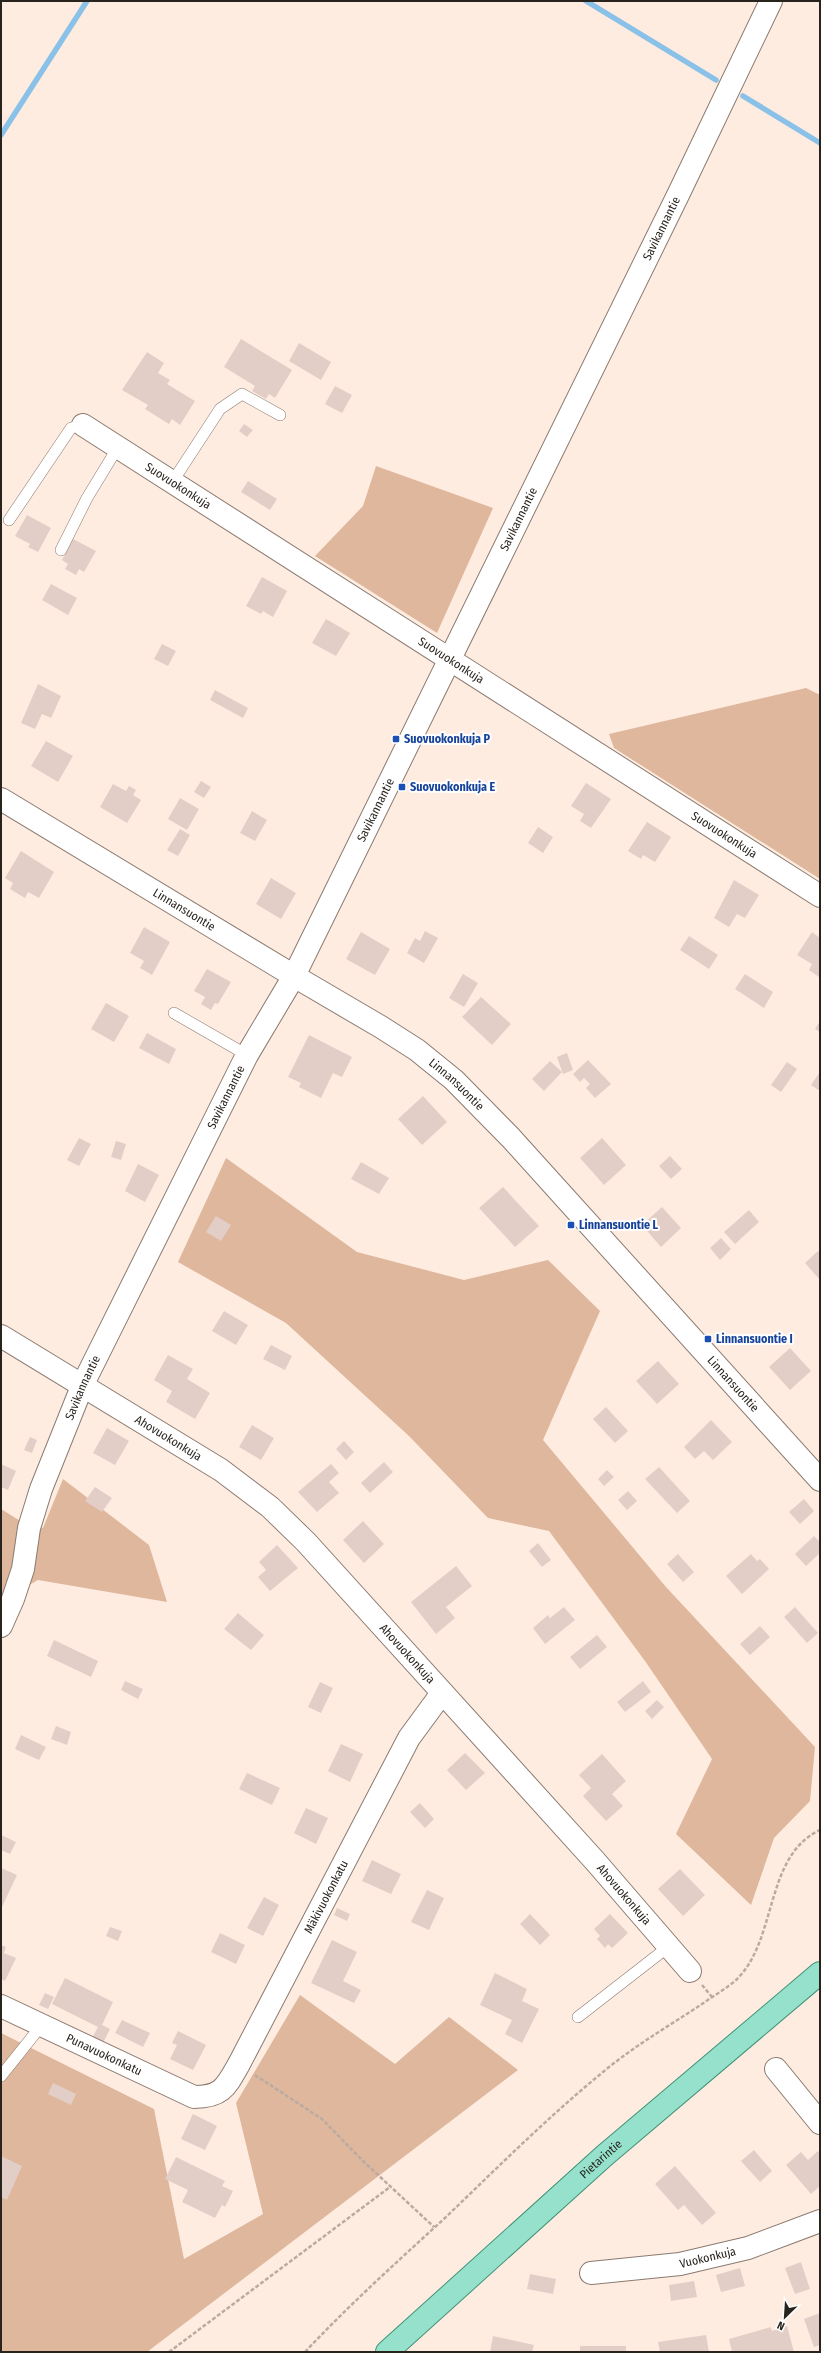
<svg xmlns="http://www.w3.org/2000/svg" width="821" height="2353" viewBox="0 0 821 2353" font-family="'Fira Sans Condensed',sans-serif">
	<rect width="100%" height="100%" fill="#ffece0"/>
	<path fill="#deb79d" d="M376 466 493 508 437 633 315 556 363 506Z
		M806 688 820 695V879L614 748 609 734Z
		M226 1158 357 1252 464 1280 548 1260 600 1311 543 1440 666 1587 815 1747 810 1801 774 1838 751 1905 676 1834 712 1759 645 1661 549 1531 488 1518 409 1436 286 1323 178 1262Z
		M63 1479 149 1545 167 1602 38 1580 1 1601V1509L22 1522 43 1528Z
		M300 1995 395 2064 449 2017 518 2070 147 2352H1V2033L154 2109 184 2259 263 2214 236 2103Z"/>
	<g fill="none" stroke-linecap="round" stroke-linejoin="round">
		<path stroke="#8ac1e8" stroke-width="5.5" d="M586 1 716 80
			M743 96 820 143
			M1 135 87 1"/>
	</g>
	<path fill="#e3cec7" d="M241 339 292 370 275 398 269 394 266 399 252 391 255 386 224 367Z
		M299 343 331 362 321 380 289 361Z
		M147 352 164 363 158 373 170 380 167 384 195 401 180 425 172 419 169 424 145 409 148 405 122 390Z
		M335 386 352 395 342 413 325 404Z
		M244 424 253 430 247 437 239 431Z
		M248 481 277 499 270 510 241 492Z
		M27 515 51 528 38 552 28 547 30 544 15 536Z
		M73 539 96 551 84 572 79 569 76 575 65 569 68 564 62 560Z
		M262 577 287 591 273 617 263 611 261 614 246 606Z
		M51 584 77 598 68 615 42 600Z
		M326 619 350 633 336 656 312 643Z
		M162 644 176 651 168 666 154 659Z
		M38 684 61 696 51 718 42 714 35 729 21 723Z
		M215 690 248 708 243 718 210 700Z
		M46 741 73 756 58 782 31 766Z
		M201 781 211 787 204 798 194 792Z
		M586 783 611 799 591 828 580 821 584 814 571 806Z
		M113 784 126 791 129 786 136 790 133 795 141 800 127 823 100 807Z
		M180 798 199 809 187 830 168 819Z
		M252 811 267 820 255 841 240 833Z
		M647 822 671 837 655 862 643 855 641 859 628 851Z
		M538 827 553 837 543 853 528 843Z
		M180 829 190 835 178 856 167 850Z
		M21 851 54 872 39 898 28 892 25 898 10 889 13 883 5 878Z
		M271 878 296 893 281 919 256 904Z
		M734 880 759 895 745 918 737 914 729 927 714 918Z
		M144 927 170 942 152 975 140 968 144 961 130 953Z
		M425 931 438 938 424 963 407 953 415 938 420 941Z
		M361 932 390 949 375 975 346 959Z
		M812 932 820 938 819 977 809 970 812 964 797 955Z
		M689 936 718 955 709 969 680 950Z
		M207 969 231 982 218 1004 215 1003 211 1010 201 1004 205 997 194 991Z
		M463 974 478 983 464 1007 449 998Z
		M745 974 773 992 764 1008 735 989Z
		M481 997 511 1024 492 1045 462 1017Z
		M106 1003 129 1016 114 1042 91 1029Z
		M820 1021V1032L815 1029Z
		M147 1033 176 1049 169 1064 139 1048Z
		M309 1035 352 1057 342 1077 333 1073 321 1098 299 1087 301 1083 288 1077Z
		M567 1053 573 1070 563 1074 557 1057Z
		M588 1060 611 1084 595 1098 586 1088 590 1084 584 1078 580 1082 573 1074Z
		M550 1061 562 1072 544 1091 532 1079Z
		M787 1062 797 1069 781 1092 771 1085Z
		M820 1072V1091L811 1085Z
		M423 1096 447 1122 422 1145 398 1119Z
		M79 1138 91 1144 79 1166 67 1160Z
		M602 1138 626 1165 604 1185 580 1158Z
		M116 1141 126 1144 121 1160 111 1157Z
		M670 1156 682 1169 671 1179 659 1166Z
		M361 1162 389 1178 379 1194 351 1179Z
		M138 1164 159 1175 145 1202 125 1191Z
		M503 1187 539 1226 515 1247 479 1208Z
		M662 1207 681 1228 661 1247 642 1225Z
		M749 1210 759 1222 735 1244 724 1232Z
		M216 1216 231 1225 221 1241 206 1232Z
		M721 1238 731 1249 720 1260 710 1248Z
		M818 1251 820 1253V1280L805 1263Z
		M224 1311 248 1325 236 1345 212 1331Z
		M271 1345 292 1356 285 1370 263 1359Z
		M790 1348 811 1371 790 1390 769 1367Z
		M168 1355 193 1369 187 1379 210 1393 195 1419 166 1402 172 1391 154 1380Z
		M658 1361 679 1384 657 1404 636 1381Z
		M606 1407 628 1431 615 1443 593 1419Z
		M711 1420 732 1442 713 1460 704 1451 695 1459 684 1447Z
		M252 1425 274 1438 261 1460 239 1447Z
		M107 1428 129 1441 115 1465 93 1453Z
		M30 1437 37 1440 32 1453 24 1450Z
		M344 1441 354 1452 346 1460 336 1449Z
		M384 1462 393 1472 370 1493 361 1483Z
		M1 1464 16 1471 8 1490 1 1487Z
		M331 1464 339 1473 329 1482 339 1493 317 1512 298 1492Z
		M659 1467 690 1501 677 1513 645 1479Z
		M607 1470 614 1477 604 1486 598 1479Z
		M95 1487 112 1498 102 1512 85 1501Z
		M628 1491 637 1501 627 1510 618 1500Z
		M804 1499 814 1511 800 1524 789 1512Z
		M363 1521 384 1544 364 1563 343 1540Z
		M814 1536 820 1542V1553L806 1566 795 1554Z
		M538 1543 551 1560 542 1567 529 1551Z
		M277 1545 298 1568 270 1591 258 1577 266 1570 259 1562Z
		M678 1554 694 1572 683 1582 667 1564Z
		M751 1554 757 1561 760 1559 769 1569 742 1594 726 1576Z
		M456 1566 472 1586 446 1607 455 1618 436 1634 411 1602Z
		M564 1607 575 1620 545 1644 533 1628 548 1615 550 1618Z
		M795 1607 818 1633 807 1643 784 1617Z
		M238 1613 264 1635 251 1650 224 1629Z
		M760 1626 770 1637 750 1655 740 1644Z
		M597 1635 607 1647 580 1669 570 1657Z
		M54 1640 98 1661 91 1677 47 1656Z
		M125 1681 143 1689 138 1699 121 1690Z
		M643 1681 651 1692 625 1712 617 1702Z
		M320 1682 333 1688 321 1713 308 1707Z
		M657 1700 664 1707 652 1719 645 1711Z
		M56 1726 71 1732 67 1745 51 1739Z
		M21 1735 46 1747 39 1760 15 1749Z
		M341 1744 363 1754 350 1782 328 1771Z
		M465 1753 485 1773 466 1790 447 1770Z
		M602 1754 626 1781 612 1794 623 1806 606 1821 583 1796 591 1788 579 1775Z
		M247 1773 280 1788 272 1805 239 1789Z
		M420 1803 434 1819 425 1828 410 1812Z
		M306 1808 328 1818 316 1844 294 1833Z
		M1 1835 16 1842 10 1854 1 1850Z
		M372 1860 401 1874 391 1894 362 1881Z
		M1 1868 17 1875 1 1909Z
		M680 1869 705 1895 683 1916 658 1889Z
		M427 1890 444 1898 429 1930 411 1922Z
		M264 1897 279 1905 263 1936 247 1928Z
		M337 1908 350 1914 347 1921 334 1915Z
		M530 1914 550 1935 540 1945 520 1924Z
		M610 1914 628 1933 612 1948 608 1944 605 1948 597 1939 600 1936 594 1929Z
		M110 1927 122 1931 118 1941 106 1936Z
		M220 1933 245 1945 236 1964 211 1952Z
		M332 1940 357 1952 343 1981 361 1990 354 2003 311 1983Z
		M1 1945 6 1947 4 1953 16 1958 5 1981 1 1979Z
		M495 1973 527 1989 522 2001 539 2009 522 2043 505 2034 512 2020 480 2005Z
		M65 1978 113 2002 102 2025 110 2029 102 2045 91 2040 98 2027 52 2004Z
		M45 1993 54 1997 48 2009 39 2005Z
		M122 2020 150 2033 143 2047 115 2033Z
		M178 2031 206 2045 193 2070 170 2059 177 2045 172 2043Z
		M53 2083 76 2094 71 2105 48 2094Z
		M193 2114 217 2126 205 2150 181 2139Z
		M754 2150 772 2171 760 2182 741 2161Z
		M818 2151 820 2153V2186L811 2194 786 2165 801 2152 808 2160Z
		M1 2156 22 2166 7 2200 1 2197Z
		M176 2157 225 2181 222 2186 233 2191 225 2207 222 2205 215 2218 182 2202 188 2190 165 2179Z
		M675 2166 716 2213 702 2225 684 2205 678 2210 655 2184Z
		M801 2262 810 2289 795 2294 785 2268Z
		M740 2268 745 2286 721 2292 716 2275Z
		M530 2274 556 2279 553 2294 527 2289Z
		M694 2281 697 2297 671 2301 669 2285Z
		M820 2313V2345L814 2347 804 2319Z
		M787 2326 794 2352H732L729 2339 771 2327 772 2331Z
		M706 2335 709 2352H660L658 2342Z
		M493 2336 534 2345 532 2352H490Z
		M580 2346H626V2352H580Z"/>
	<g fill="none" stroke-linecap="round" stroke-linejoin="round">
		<g stroke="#8b7a70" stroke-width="12">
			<path id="service" d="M173 481 220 409 242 394 280 415
				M9 520 71 428 83 425
				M61 550 87 498 118 447
				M174 1013 247 1055
				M578 2017 668 1947
				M1 2076 41 2026"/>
		</g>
		<g stroke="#8b7a70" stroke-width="24">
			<g id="minor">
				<path id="s1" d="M83 425 820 896"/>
				<path id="s2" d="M1 799 294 976"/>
				<path id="s3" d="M1 1336 221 1470 270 1507 306 1542 595 1861 690 1971"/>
				<path id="s4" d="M1 1626 13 1599 23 1569 29 1528 41 1489 83 1384 247 1055 294 976 678 195 771 1"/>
				<path id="s5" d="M1 2006 194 2097C222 2097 226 2087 239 2064L409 1738 442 1693"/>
				<path d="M776 2069 820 2123"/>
				<path id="s6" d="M591 2273 680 2264 748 2248 820 2221"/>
			</g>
		</g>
		<g stroke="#8b7a70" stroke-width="24">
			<g id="tertiary">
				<path id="s7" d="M294 976 381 1027 417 1050 454 1080 511 1138 820 1480"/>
			</g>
		</g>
		<g stroke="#419278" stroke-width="24">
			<g id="primary">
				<path id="s8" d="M387 2352 604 2156 820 1973"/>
			</g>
		</g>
		<path stroke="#baaba2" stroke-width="2.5" stroke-dasharray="4 2" stroke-linecap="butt" d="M702 1985 712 1997
			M255 2075 322 2119 363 2161 434 2227
			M169 2352 390 2187
			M305 2352C350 2304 398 2261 446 2217 497 2168 548 2117 603 2072 634 2046 669 2026 702 2004 713 1996 726 1989 736 1980 778 1940 764 1856 820 1830"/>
		<use href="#service" stroke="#fff" stroke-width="11"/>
		<use href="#minor" stroke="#fff" stroke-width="22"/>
		<use href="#tertiary" stroke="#fff" stroke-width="22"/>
		<use href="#primary" stroke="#95e1cb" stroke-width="22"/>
	</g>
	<g fill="#1a4fb4" stroke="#fefefe" stroke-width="1.5">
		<rect x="392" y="735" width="8" height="8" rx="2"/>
		<rect x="398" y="783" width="8" height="8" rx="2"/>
		<rect x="567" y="1221" width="8" height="8" rx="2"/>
		<rect x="704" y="1335" width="8" height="8" rx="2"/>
	</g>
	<g text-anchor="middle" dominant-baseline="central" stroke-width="4" stroke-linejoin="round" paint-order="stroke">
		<g font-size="12" fill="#29231e" stroke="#fefefe">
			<text stroke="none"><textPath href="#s4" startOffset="1549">Savikannantie</textPath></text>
			<text stroke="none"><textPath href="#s1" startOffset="113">Suovuokonkuja</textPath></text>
			<text stroke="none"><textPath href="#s4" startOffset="1225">Savikannantie</textPath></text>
			<text stroke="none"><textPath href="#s1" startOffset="437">Suovuokonkuja</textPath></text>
			<text stroke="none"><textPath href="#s4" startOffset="901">Savikannantie</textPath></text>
			<text stroke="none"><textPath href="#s1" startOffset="761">Suovuokonkuja</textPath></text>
			<text stroke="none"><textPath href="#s2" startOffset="214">Linnansuontie</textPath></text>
			<text stroke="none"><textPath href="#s7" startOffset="196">Linnansuontie</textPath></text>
			<text stroke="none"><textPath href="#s4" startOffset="577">Savikannantie</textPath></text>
			<text stroke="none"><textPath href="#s7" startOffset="604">Linnansuontie</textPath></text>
			<text stroke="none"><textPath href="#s4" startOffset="253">Savikannantie</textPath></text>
			<text stroke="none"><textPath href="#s3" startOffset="196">Ahovuokonkuja</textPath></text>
			<text stroke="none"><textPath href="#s3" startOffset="520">Ahovuokonkuja</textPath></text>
			<text stroke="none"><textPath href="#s3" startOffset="844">Ahovuokonkuja</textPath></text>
			<text stroke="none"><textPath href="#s5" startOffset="462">Mäkivuokonkatu</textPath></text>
			<text stroke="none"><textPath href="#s5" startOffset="114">Punavuokonkatu</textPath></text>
			<text stroke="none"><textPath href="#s8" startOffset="288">Pietarintie</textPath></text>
			<text stroke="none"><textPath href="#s6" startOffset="118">Vuokonkuja</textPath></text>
		</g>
		<g font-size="12" font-weight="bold" fill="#164399" stroke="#fefefe" text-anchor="start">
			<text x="404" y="739">Suovuokonkuja P</text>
			<text x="410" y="787">Suovuokonkuja E</text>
			<text x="579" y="1225">Linnansuontie L</text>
			<text x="716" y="1339">Linnansuontie I</text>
		</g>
	</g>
	<rect width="821" height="2353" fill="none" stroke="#29231e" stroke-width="4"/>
	<g transform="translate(785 2317) rotate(205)" stroke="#fefefe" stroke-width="3" paint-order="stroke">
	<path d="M0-3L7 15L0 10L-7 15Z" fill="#29231e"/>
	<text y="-6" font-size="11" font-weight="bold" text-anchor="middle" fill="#29231e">N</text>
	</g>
</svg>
